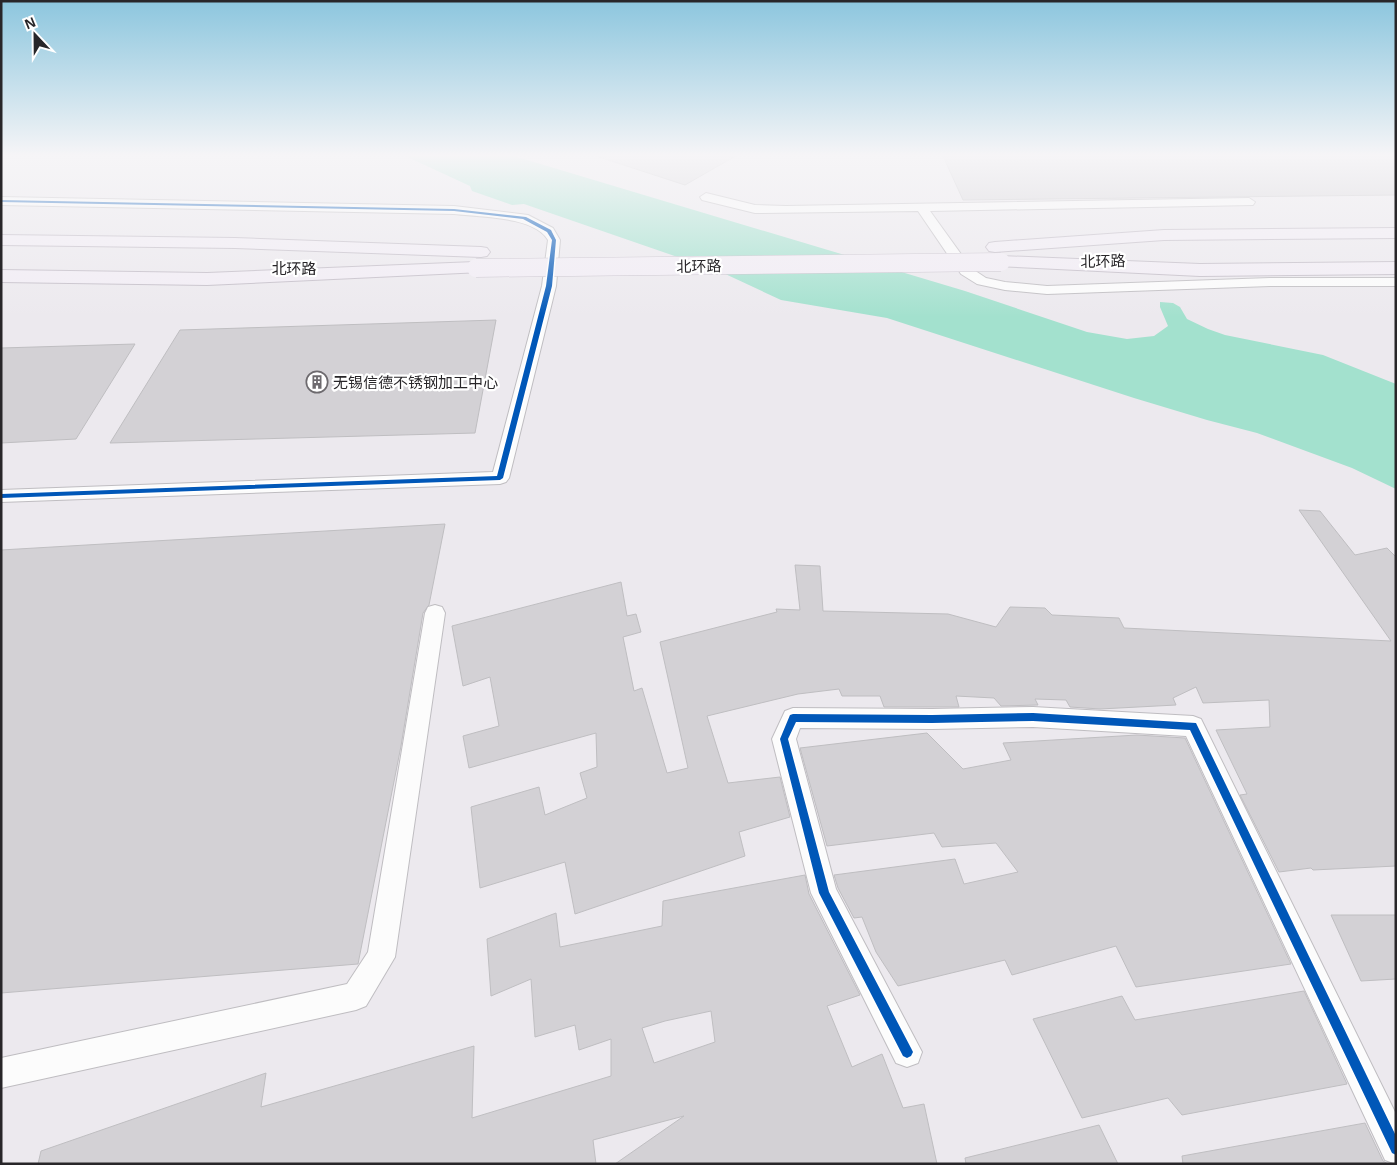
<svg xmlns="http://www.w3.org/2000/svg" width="1397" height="1165" viewBox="0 0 1397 1165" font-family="Helvetica,'Noto Sans SC',sans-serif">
	<rect width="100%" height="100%" fill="#ece9ee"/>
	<path fill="#a3e1ce" d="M401 154H507L965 291 1087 332 1127 339 1154 336 1168 326 1160 307V302L1173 303 1180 307 1187 319 1208 329 1225 335 1323 355 1396 384V489L1352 468 1257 433 1207 420 1134 398 887 318 781 300 721 272 524 204 512 205 472 191 470 186Z"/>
	<path fill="#d3d1d5" stroke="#bfbec1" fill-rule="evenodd" d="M599 154H739L685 185 599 157Z
		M942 154H1396V195L963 200Z
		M496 320 475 433 110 443 180 330Z
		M135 344 76 439 1 443V348Z
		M1299 510 1320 511 1355 555 1387 548 1396 557V866L1313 870 1311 868 1279 872 1240 795 1247 794 1216 730 1270 727 1269 700 1203 703 1196 687 1173 698 1176 705 1100 709 1070 707 1066 700 1035 699 1038 705 1001 706 994 698 956 696 959 707H884L880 696H842L839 689 798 694 707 716 728 783 780 777 790 817 739 832 745 856 575 914 565 862 480 888 471 807 539 787 545 815 587 798 580 773 597 767 596 733 469 768 463 736 499 726 490 677 463 686 452 626 621 582 627 616 636 614 641 632 623 637 634 691 642 688 667 773 688 768 660 642 777 612 776 609 800 610 795 565 820 566 823 611 948 614 996 627 1010 607 1045 608 1052 615 1119 618 1124 628 1391 641Z
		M445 524 429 605 423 613 401 746 358 964 1 993V550Z
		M927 733 963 769 1011 760 1003 743 1137 735 1185 738 1291 964 1136 987 1116 946 1012 975 1005 960 898 986 876 952 862 917 854 918 838 888 834 875 955 859 964 884 1018 872 996 843 942 847 934 833 827 846 800 748Z
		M805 875 809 894 860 995 827 1006 852 1067 882 1054 903 1108 924 1104 937 1164H615L684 1116 593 1140 596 1164H38L41 1151 266 1073 261 1107 474 1046 472 1118 611 1076V1039L579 1050 575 1025 535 1037 531 979 491 996 487 939 556 913 560 947 662 926 663 901ZM711 1011 715 1042 654 1063 642 1028 665 1021Z
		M1331 915H1396V979L1361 981Z
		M1304 991 1347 1084 1182 1115 1168 1098 1082 1118 1033 1019 1122 996 1135 1020Z
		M1365 1123 1383 1161 1388 1164H1183L1182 1156Z
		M1099 1125 1118 1164H966L965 1158Z"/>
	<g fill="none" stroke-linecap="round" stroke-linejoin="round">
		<g stroke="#bfbdc1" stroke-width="2">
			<path id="street" d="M706 193 755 205 786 206 1249 198 1255 202 1253 205 930 211 971 268 986 278 1005 282 1047 286 1270 278H1396V286H1270L1047 294 1005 290 977 284 961 274 918 211 755 213 702 200 700 197Z
				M1 197 454 206 528 215 553 228 560 240 556 286 509 478 506 482 500 484 1 502V490L493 472 542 286 548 240C534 216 479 217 454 214L1 205Z
				M435 605 442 607 445 613 395 957 366 1006 356 1010 1 1088V1058L347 984 368 952 425 613 428 607Z
				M1033 707 1193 716 1201 719 1396 1114V1164L1385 1160 1186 736 1033 727 932 729 800 728 796 739 836 889 922 1052 918 1063 907 1067 896 1063 811 893 772 739 785 711 793 708 932 709Z"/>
		</g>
		<g stroke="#c2bcc6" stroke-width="2">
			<path id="highway" d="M1396 228V238L1164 240 995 252 989 251 986 247 989 243 995 242 1164 230Z
				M1 235 235 238 481 247 487 248 490 252 487 256 481 257 235 248 1 245Z
				M1001 256 1200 264 1396 262V274L1200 276 995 266 992 262 995 258Z
				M475 262 482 264 484 268 482 272 207 285 1 282V270L207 273Z"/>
		</g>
		<use href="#street" fill="#fcfcfc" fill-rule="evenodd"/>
		<use href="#highway" fill="#f2edf5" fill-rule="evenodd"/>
		<g stroke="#c2bcc6" stroke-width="19" stroke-linecap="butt">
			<path id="highway-bridge" d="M476 268 1001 262"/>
		</g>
		<use href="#highway-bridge" stroke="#f2edf5" stroke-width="18"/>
		<g stroke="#fff" stroke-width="3">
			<path id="cycleway" d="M1 200 454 209 526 217 551 230 556 240 552 286 503 478 500 480 1 498V494L497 476 546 286 552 240 547 232 523 219 454 211 1 202Z
				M1033 713 1196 723 1396 1136V1155L1392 1153 1190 730 1033 721 932 723 796 722 788 739 829 892 911 1048 913 1052 911 1056 907 1058 903 1056 819 893 780 739 790 715 793 714 932 715Z"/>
		</g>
		<use href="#cycleway" fill="#0057b8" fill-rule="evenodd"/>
	</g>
	<linearGradient id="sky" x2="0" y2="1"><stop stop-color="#8cc6de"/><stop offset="0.49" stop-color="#f6f5f7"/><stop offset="1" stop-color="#f6f5f7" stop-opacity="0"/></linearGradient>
	<rect width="1397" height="317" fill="url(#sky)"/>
	<defs>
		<g id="building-ring" transform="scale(1.125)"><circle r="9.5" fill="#fff" stroke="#6d6a6e" stroke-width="1.5"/><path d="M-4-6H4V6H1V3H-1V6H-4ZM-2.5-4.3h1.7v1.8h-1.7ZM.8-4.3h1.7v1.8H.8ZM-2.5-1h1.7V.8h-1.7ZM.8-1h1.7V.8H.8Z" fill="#6d6a6e"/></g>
	</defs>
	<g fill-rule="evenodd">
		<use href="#building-ring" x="317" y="382"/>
	</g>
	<g text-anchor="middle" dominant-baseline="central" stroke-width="4.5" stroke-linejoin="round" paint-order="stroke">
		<g font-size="15" fill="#282629" stroke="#fff">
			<text transform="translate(1103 261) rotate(-1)">北环路</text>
			<text transform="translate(699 266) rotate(-1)">北环路</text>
			<text x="294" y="268">北环路</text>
		</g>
		<g font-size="15" fill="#282629" stroke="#fff" text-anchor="start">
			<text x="333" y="382">无锡信德不锈钢加工中心</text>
		</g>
	</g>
	<rect width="1397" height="1165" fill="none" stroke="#282629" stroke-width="5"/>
	<g transform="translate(35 35) rotate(338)" stroke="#ffffff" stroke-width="4" paint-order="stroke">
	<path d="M0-4L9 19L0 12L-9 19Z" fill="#282629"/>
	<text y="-8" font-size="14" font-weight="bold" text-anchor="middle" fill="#282629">N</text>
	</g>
</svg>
